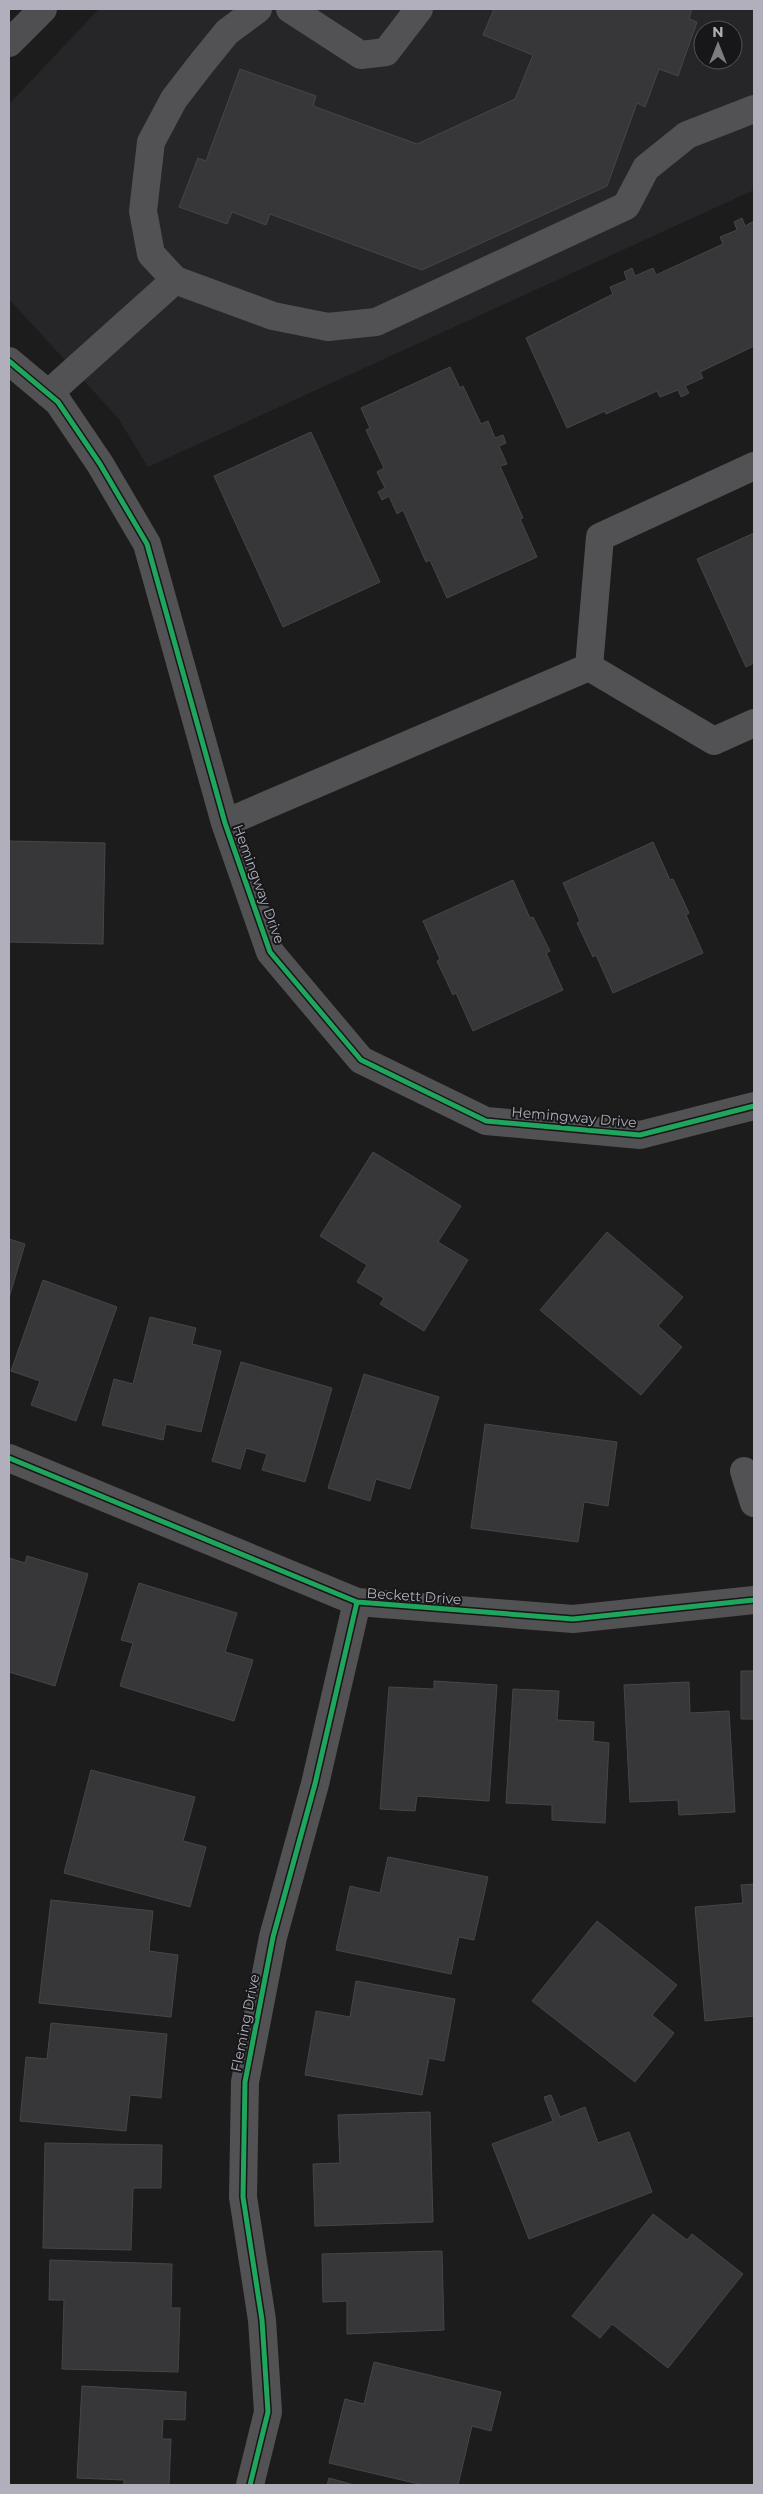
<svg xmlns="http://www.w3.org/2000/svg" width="763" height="2494" viewBox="0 0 763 2494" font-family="Montserrat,sans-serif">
	<rect width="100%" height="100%" fill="#1c1c1c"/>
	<path fill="#262628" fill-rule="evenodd" d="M99 9H754V190L148 467 118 418 9 299V104ZM703 30H733V60H703Z"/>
	<path fill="#373638" stroke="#464548" d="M494 9H692L689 19 697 22 678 76 659 69 645 107 637 103 607 186 422 270 270 214 266 225 232 212 227 224 179 207 198 158 206 161 240 69 316 96 313 106 417 144 515 99 533 55 483 35Z
		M742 218 745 226 754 221V346L700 372 703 378 685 386 689 393 681 397 678 390 660 397 657 391 606 414 605 411 567 428 526 338 613 294 610 287 627 280 624 272 632 268 635 276 653 268 656 275 723 244 720 237 737 230 734 222Z
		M450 367 460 388 463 386 481 424 488 421 495 438 503 435 506 443 499 446 507 464 500 466 523 518 520 519 537 557 447 598 430 560 426 562 403 510 397 514 389 496 382 500 378 492 385 488 377 472 384 468 366 430 370 428 361 408Z
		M311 432 380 582 283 627 214 476Z
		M754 533V663L746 667 697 559Z
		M9 841 105 843 103 944 9 942Z
		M653 842 670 880 673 879 689 913 686 915 703 953 613 993 596 955 593 957 577 923 580 921 563 883Z
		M513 880 530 918 533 917 550 951 546 953 563 990 473 1031 456 993 453 995 437 961 440 959 423 921Z
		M373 1152 461 1206 438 1242 468 1260 424 1331 380 1304 384 1298 357 1282 367 1265 320 1236Z
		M607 1232 683 1297 658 1326 682 1347 641 1395 540 1310Z
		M9 1239 25 1244 9 1298Z
		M43 1280 117 1307 76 1421 31 1405 40 1381 11 1371Z
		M150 1317 196 1328 192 1344 221 1351 201 1432 166 1424 163 1440 102 1425 114 1379 133 1384Z
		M241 1362 332 1388 305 1482 262 1470 267 1454 246 1448 240 1469 212 1461Z
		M364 1374 439 1397 410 1489 376 1479 370 1501 328 1488Z
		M485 1424 617 1442 608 1506 584 1502 578 1542 471 1528Z
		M27 1556 88 1574 55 1686 9 1672V1558L25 1563Z
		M139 1583 237 1613 225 1652 253 1660 234 1721 120 1686 133 1643 121 1640Z
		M741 1671H754V1719H741Z
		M434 1681 497 1685 489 1801 417 1796 415 1811 380 1809 389 1687 434 1689Z
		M689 1682 690 1713 729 1711 735 1812 679 1815 678 1800 630 1802 624 1685Z
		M513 1689 559 1691 557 1720 594 1722 593 1741 609 1743 605 1823 552 1820V1805L506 1803Z
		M91 1770 195 1797 183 1841 206 1847 190 1907 64 1873Z
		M388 1857 488 1877 474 1940 459 1937 451 1974 336 1950 350 1886 380 1893Z
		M754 1884V2016L705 2021 695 1907 743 1903 741 1885Z
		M51 1900 153 1911 149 1951 178 1955 171 2017 39 2003Z
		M597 1921 677 1985 652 2015 674 2033 635 2082 532 2001Z
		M356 1981 455 1999 444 2061 429 2058 422 2095 305 2075 316 2011 350 2017Z
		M51 2023 167 2034 161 2098 130 2095 126 2131 20 2121 26 2057 47 2059Z
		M551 2095 560 2117 585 2107 598 2143 629 2132 652 2192 529 2239 492 2144 553 2121 544 2097Z
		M430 2112 433 2222 315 2226 313 2164 340 2163 338 2115Z
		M45 2143 162 2145 161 2188H133L131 2250 43 2248Z
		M653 2214 687 2240 692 2234 743 2274 668 2368 612 2324 600 2338 572 2316Z
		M442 2251 444 2330 347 2334V2301L323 2302 322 2254Z
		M50 2260 172 2264 171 2308H180L178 2372 62 2369 64 2300H49Z
		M374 2362 501 2392 491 2431 472 2426 458 2485H423L329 2463 345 2399 364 2404Z
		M82 2386 186 2392 185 2420 163 2419 162 2439H171L169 2485H124V2480L77 2478Z
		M329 2478 354 2485H327Z"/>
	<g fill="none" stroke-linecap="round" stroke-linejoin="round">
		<path stroke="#525255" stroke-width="28" d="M258 9 227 32 201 64 174 99 151 142 143 211 151 254 175 280 273 316 328 327 376 322 626 206 646 168 687 135 754 109
			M290 9 361 55 386 52 419 9
			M9 361 58 402 100 464 147 544 225 823 270 952 361 1060 486 1121 640 1135 754 1106
			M48 394 175 280
			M589 667 600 537 754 466
			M589 667 714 741 754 723
			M225 823 589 667
			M9 1458 357 1602 573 1619 754 1600
			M744 1471 754 1503
			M250 2485 268 2412 262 2320 243 2197 245 2082 273 1937 315 1784 357 1602"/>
		<path stroke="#4f4f52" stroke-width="28" d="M9 43 43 9"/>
		<g stroke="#171618" stroke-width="8">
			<path id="cycleway" d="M9 361 58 402 100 464 147 544 225 823 270 952 361 1060 486 1121 640 1135 754 1106
				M9 1458 357 1602 573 1619 754 1600
				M250 2485 268 2412 262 2320 243 2197 245 2082 273 1937 315 1784 357 1602"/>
		</g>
		<use href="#cycleway" stroke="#20a55d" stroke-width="5"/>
	</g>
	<g text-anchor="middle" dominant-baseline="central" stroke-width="4" stroke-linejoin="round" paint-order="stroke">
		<g font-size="14" fill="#b0afbb" stroke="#171618">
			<text transform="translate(259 884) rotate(70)">Hemingway Drive</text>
			<text transform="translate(574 1117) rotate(5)">Hemingway Drive</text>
			<text transform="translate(414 1596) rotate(4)">Beckett Drive</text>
			<text transform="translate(245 2023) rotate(-79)">Fleming Drive</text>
		</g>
	</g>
	<rect width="763" height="2494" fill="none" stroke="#b0afbb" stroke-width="20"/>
	<g transform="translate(718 45)"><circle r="24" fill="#171618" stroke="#545359"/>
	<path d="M0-4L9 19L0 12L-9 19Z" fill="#7c7c83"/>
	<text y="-8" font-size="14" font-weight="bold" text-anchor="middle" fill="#b0afbb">N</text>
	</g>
</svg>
